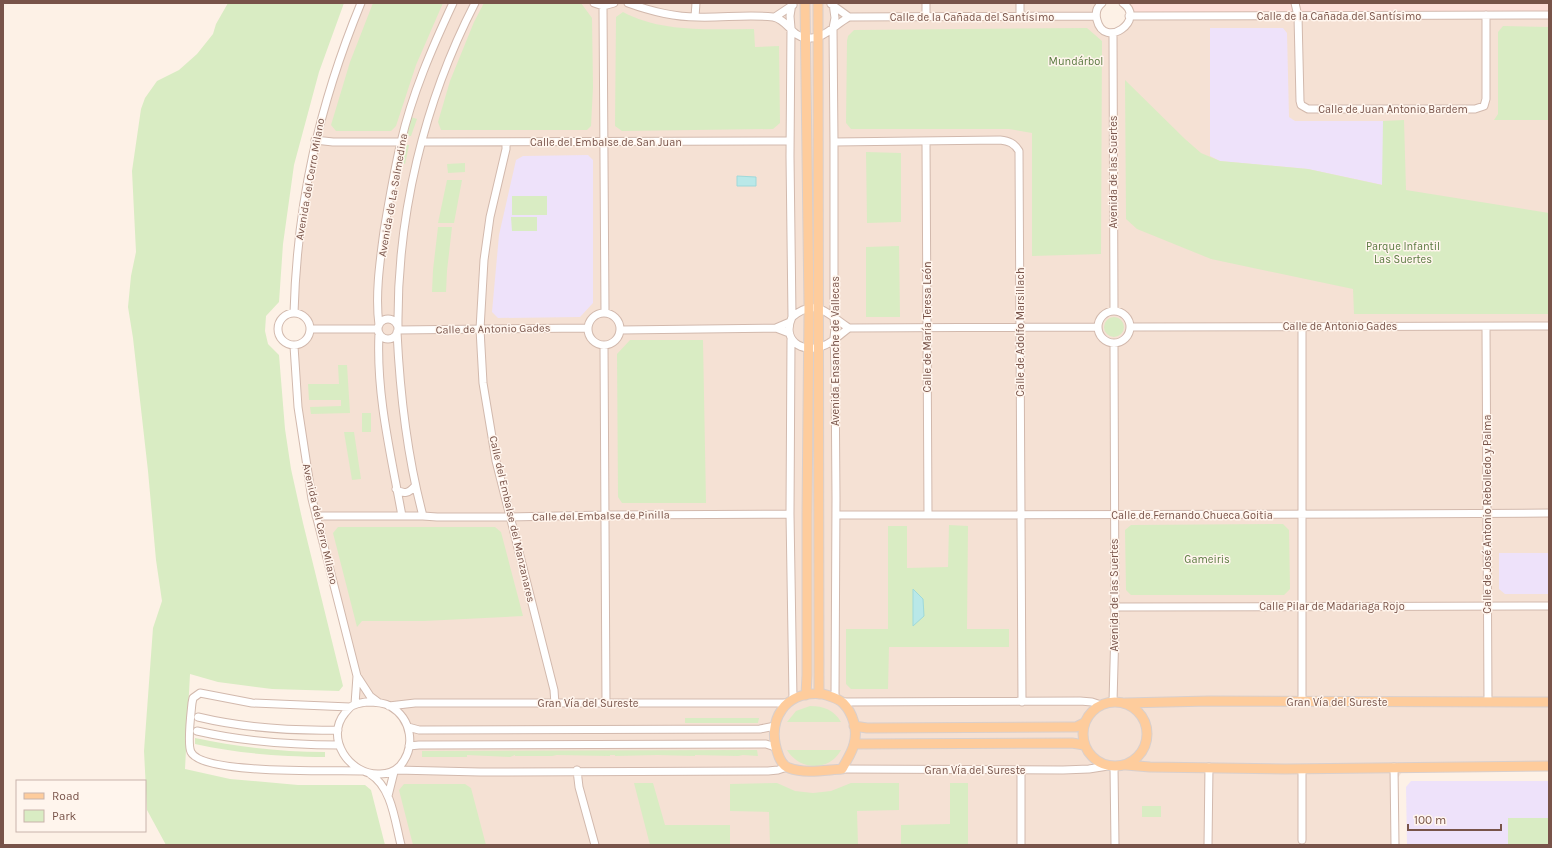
<svg xmlns="http://www.w3.org/2000/svg" width="1552" height="848" viewBox="0 0 1552 848" font-family="Karla,sans-serif">
	<rect width="100%" height="100%" fill="#fdf1e6"/>
	<path fill="#f5e1d4" d="M361 3H1102L1097 10 1101 28 1118 31 1129 16 1549 15V766L1402 772 1394 783 1395 845H401L388 796 390 785 405 760 408 727 389 706 355 704 357 676 312 499 294 346 301 345 307 340 311 329 310 324 305 317 294 313 301 214 316 135Z"/>
	<path fill="#fedfd9" d="M1123 3H1549V15L1129 16Z"/>
	<path fill="#eee2fa" d="M1210 28H1283L1287 33 1289 117 1295 121H1383V185L1308 169 1220 161 1210 156Z
		M588 155 593 160V303L580 317 498 318 492 312 499 235 516 160 523 156Z
		M1499 553H1549V594H1505L1499 589Z
		M1411 781H1549V845H1407L1406 787Z"/>
	<path fill="#d9ecc3" d="M228 3H344L319 72 294 165 283 244 279 302 266 316 265 331 268 344 279 355 285 429 291 469 303 523 343 686 339 691 272 689 218 682 190 674 185 769 230 779 298 785H365L371 790 385 845H166L147 810 144 751 153 628 162 601 156 560 148 471 133 338 128 307 131 276 136 252 132 171 141 109 145 98 157 81 179 70 197 54 213 34 216 24Z
		M373 3H443L416 65 396 126 391 131H336L331 125 350 62Z
		M484 3H581L592 18 593 87 591 126 587 130H441L438 122 450 81 474 22Z
		M623 12C662 33 711 29 754 29L755 47 779 46 780 123 773 129 622 131 615 126 616 17Z
		M1503 26 1549 27V120H1494L1498 114V32Z
		M1087 28 1102 41 1101 254 1032 256V133L1009 129H851L846 123 847 41 848 36 854 30Z
		M1125 80 1185 139 1201 153 1220 161 1308 169 1382 185 1383 121 1404 120 1406 190 1549 213V314H1354L1353 289 1211 259 1137 229 1126 219Z
		M411 117 417 119 411 136H408L406 145H409L405 164 399 162Z
		M866 152 901 153V222L867 223Z
		M465 163V172L448 173 447 164Z
		M447 180H462L454 223H438Z
		M512 196H547V215H512Z
		M511 217H537V231H512Z
		M438 227H452L447 271 446 292H432L433 270Z
		M899 246 900 317H866V247Z
		M1104 327a10 10 0 1 1 20 0a10 10 0 1 1-20 0Z
		M630 340H703L706 503H622L618 497 617 354Z
		M338 365H347L350 413 311 414 310 407 341 406V400H309L308 384H339Z
		M362 413H371V432H362Z
		M344 432H354L361 479 352 480Z
		M1283 524 1289 530 1290 589 1284 595H1131L1126 590 1125 530 1131 525Z
		M949 525 968 526 967 629H1009V647H889L888 689H851L846 684V629H888V526H907V568L948 567Z
		M338 527H495L501 532 523 616 424 621H362L357 627 333 533Z
		M810 706C824 706 834 710 841 722H787L796 711Z
		M685 718H759L758 723H685Z
		M195 738C238 747 281 752 325 752V757C278 756 240 754 195 744Z
		M757 750 758 756 743 755 738 756 695 755V756L657 755 615 756V755H610V756L557 755 552 756H515V755L510 757 467 755V757H422V751Z
		M787 750H841C829 772 800 771 787 750Z
		M634 783H653L665 825H730V845H650Z
		M777 783 795 791 813 793 831 791 851 783H899V810L857 811 858 845H770L769 812 730 811V784Z
		M950 783H968V845H901V825L950 824Z
		M404 784H465L471 788 486 845H413L399 790Z
		M1142 806H1161V817H1142Z
		M1508 818H1549V845H1508Z"/>
	<path fill="#b9e8e8" stroke="#9fd9da" d="M737 176 756 177V186H737Z
		M913 589 923 599 924 616 913 626Z"/>
	<g fill="none" stroke-linecap="round" stroke-linejoin="round">
		<g stroke="#d2b9ad" stroke-width="9">
			<path id="minor" d="M594 3 603 6 614 3
				M628 3C650 11 673 17 697 17 722 18 748 14 773 17 787 19 792 37 806 38 824 40 834 25 849 17L831 4
				M792 3 790 16 791 28 790 156 792 317C780 344 808 356 829 343 836 339 842 333 849 328
				M833 3 835 18 833 28 834 142V318L835 328 834 338 835 365 836 499 835 698
				M1020 3V17
				M1102 3C1097 7 1095 13 1097 20 1104 50 1147 20 1123 3
				M1295 3 1298 16 1300 101 1301 105 1308 109H1475L1484 106 1486 99V15
				M603 6 605 312
				M926 16V3
				M1129 16 1549 15
				M695 17 696 3
				M775 17 793 5
				M849 17 1096 16
				M1113 33 1114 311
				M315 140 333 142H401
				M926 141 928 514
				M422 142 790 141
				M506 142V149L490 217 484 260 480 329 483 383 496 461 554 690 555 704
				M834 142 1000 140C1009 141 1014 143 1019 151L1022 702
				M1098 327a16 16 0 1 1 32 0a16 16 0 1 1-32 0Z
				M278 329a16 16 0 1 1 32 0a16 16 0 1 1-32 0Z
				M588 329a16 16 0 1 1 32 0a16 16 0 1 1-32 0Z
				M294 313C297 203 319 105 361 3
				M792 317C817 296 828 315 849 328L1097 327
				M378 329a10 10 0 1 1 20 0a10 10 0 1 1-20 0Z
				M379 325C375 295 380 261 384 231 389 201 394 171 401 142 412 94 432 48 453 3
				M398 326C397 215 424 102 475 3
				M1302 326V702
				M1131 327 1549 326
				M1486 327 1488 702
				M311 329H378
				M398 330 588 328
				M621 330 776 328
				M397 332C400 394 407 456 423 516
				M379 333C376 395 391 455 402 516
				M789 333 776 328 790 322
				M791 340 790 514 793 699
				M604 345 606 703
				M294 346 298 407 312 499 357 676 355 704
				M396 489C404 495 409 493 415 486
				M836 515 1374 514 1549 513
				M316 516H423L437 517H509L605 515 790 514
				M1114 607 1549 606
				M357 676 370 696 378 702
				M366 702C374 702 383 702 390 706 412 719 416 747 400 766 394 772 388 774 380 774 350 776 324 738 345 713 348 710 350 706 354 705 358 703 362 703 366 702Z
				M842 702 1080 701 1092 702 1101 705
				M1113 702 1115 628 1114 344
				M389 706 415 703H788
				M350 707 252 703 200 693 193 698 192 703C191 713 187 744 191 752 202 775 334 770 362 771
				M198 717C244 728 291 731 338 730
				M408 727 419 730 760 729 775 726
				M197 731C245 742 291 745 339 745
				M409 746 419 745 766 744 775 747
				M1114 767 1115 845
				M1394 767 1395 845
				M842 769 1063 770 1089 769 1108 766
				M1302 769V840
				M396 770 480 772 768 771 778 770 787 767
				M577 770 579 787 595 845
				M1021 770V845
				M370 774C392 787 395 822 401 845
				M388 796 394 772
				M1208 845 1209 767"/>
		</g>
		<g stroke="#d9cfcc" stroke-width="11">
			<path id="major" d="M805 3 809 308 807 514V675L806 695
				M818 3 819 694
				M823 694C829 696 838 698 843 703 853 713 858 730 854 744 852 753 846 761 842 769 825 770 805 774 789 768 783 766 780 760 778 754 766 720 785 690 823 694Z
				M1083 734a32 32 0 1 1 64 0a32 32 0 1 1-64 0Z
				M1125 703 1209 701 1549 702
				M854 726 867 728 1066 727H1076L1084 723
				M854 744 1072 743 1084 745
				M1126 765 1150 767 1285 769 1549 766"/>
		</g>
		<use href="#minor" stroke="#fff" stroke-width="7"/>
		<use href="#major" stroke="#fecc9c" stroke-width="9"/>
	</g>
	<g text-anchor="middle" dominant-baseline="central" stroke-width="3" stroke-linejoin="round" paint-order="stroke">
		<g font-size="11" fill="#785349" stroke="#fff5ed">
			<text x="1339" y="16">Calle de la Cañada del Santísimo</text>
			<text x="972" y="17">Calle de la Cañada del Santísimo</text>
			<text x="1393" y="109">Calle de Juan Antonio Bardem</text>
			<text x="606" y="142">Calle del Embalse de San Juan</text>
			<text transform="translate(1113 172) rotate(-90)">Avenida de las Suertes</text>
			<text transform="translate(310 179) rotate(-80)">Avenida del Cerro Milano</text>
			<text transform="translate(393 195) rotate(-80)">Avenida de La Salmedina</text>
			<text x="1340" y="326">Calle de Antonio Gades</text>
			<text transform="translate(927 327) rotate(-90)">Calle de María Teresa León</text>
			<text transform="translate(493 329) rotate(-1)">Calle de Antonio Gades</text>
			<text transform="translate(1020 332) rotate(-90)">Calle de Adolfo Marsillach</text>
			<text transform="translate(835 351) rotate(-90)">Avenida Ensanche de Vallecas</text>
			<text transform="translate(1487 514) rotate(-90)">Calle de José Antonio Rebolledo y Palma</text>
			<text x="1192" y="515">Calle de Fernando Chueca Goitia</text>
			<text transform="translate(601 516) rotate(-1)">Calle del Embalse de Pinilla</text>
			<text transform="translate(512 519) rotate(77)">Calle del Embalse del Manzanares</text>
			<text transform="translate(320 524) rotate(77)">Avenida del Cerro Milano</text>
			<text transform="translate(1114 595) rotate(-90)">Avenida de las Suertes</text>
			<text x="1332" y="606">Calle Pilar de Madariaga Rojo</text>
			<text x="1337" y="702">Gran Vía del Sureste</text>
			<text x="588" y="703">Gran Vía del Sureste</text>
			<text x="975" y="770">Gran Vía del Sureste</text>
		</g>
		<g font-size="11" fill="#58783e" stroke="#fff5ed">
			<text x="1076" y="61">Mundárbol</text>
			<text x="1403" y="246">Parque Infantil<tspan x="1403" dy="13">Las Suertes</tspan></text>
			<text x="1207" y="559">Gameiris</text>
		</g>
	</g>
	<rect width="1552" height="848" fill="none" stroke="#785349" stroke-width="8"/>
	<rect x="16" y="780" width="130" height="52" fill="#fff5ed" stroke="#c9b4ab"/>
	<rect x="24" y="793" width="20" height="6" fill="#fecc9c" stroke="#c9b4ab"/>
	<text x="52" y="800" font-size="12" fill="#785349">Road</text>
	<rect x="24" y="810" width="20" height="12" fill="#d9ecc3" stroke="#c9b4ab"/>
	<text x="52" y="820" font-size="12" fill="#785349">Park</text>
	<path d="M1408 824v6h93v-6" fill="none" stroke="#785349" stroke-width="2"/>
	<text x="1414" y="824" font-size="12" fill="#785349" stroke="#fff5ed" stroke-width="3" paint-order="stroke">100 m</text>
</svg>
